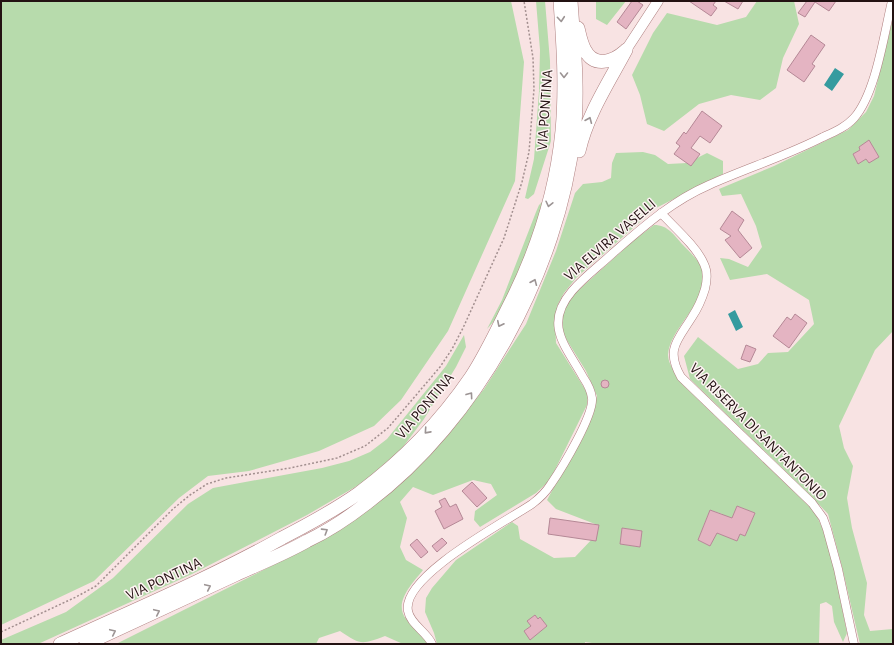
<svg xmlns="http://www.w3.org/2000/svg" width="894" height="645" viewBox="0 0 894 645" font-family="'Alegreya Sans',sans-serif">
	<rect width="100%" height="100%" fill="#f8e3e3"/>
	<path fill="#b7dbac" fill-rule="evenodd" d="M1 1H511L524 62 515 181 448 331 401 400 374 426 319 451 249 471 208 476 179 498 94 581 1 625Z
		M536 1H545L550 61 551 141 534 194 528 199 525 198 534 159 539 91 540 50Z
		M596 1H626L607 25 596 19Z
		M757 1H794L799 24 783 58 776 88 760 100 731 95 699 104 664 131 647 124 640 95 632 75 653 33 667 13 717 25 746 17Z
		M893 18V331L875 350 839 426 844 448 853 466 847 498 852 528 867 583 864 615 870 631 893 629V644H860L842 567 828 514 811 496 690 379 684 356 698 337 738 369 758 364 768 353 788 352 814 324 809 300 767 274 730 280 720 258 729 259 748 267 762 247 756 226 741 194 722 196 719 189 774 166 848 130 866 112 874 96ZM869 141 879 157 866 159 858 163 853 154 860 150 859 147Z
		M643 152 655 155 668 164 687 163 707 153 723 161V174L656 208 576 278 564 293 558 304 555 318 556 343 588 394 587 405 550 480 536 493 480 527 474 520 475 511 497 495 491 484 473 480 433 495 413 487 400 502 407 518 400 547 406 560 423 570C413 583 393 602 406 619 413 628 423 634 430 644H403L385 636C361 645 361 645 340 631L319 638 316 644H116L319 542 372 506 411 474 447 435 484 389 526 324 556 251 575 193 583 184 602 182 611 178 612 163 616 153Z
		M542 202 543 203 528 253 495 320 487 329 502 300 536 212 539 205Z
		M654 225C668 225 674 235 683 245 688 250 700 262 702 268 713 299 670 326 668 355 668 365 678 376 683 385L815 512 829 543 847 633 843 642 834 622 832 606 826 602 820 604 819 644H599L585 642V644H437L434 633 425 612 426 598 432 588 456 560 512 522 518 526 520 539 554 558 575 557 594 537 595 524 556 509 547 500 593 415 597 396 586 371 563 334 562 319 565 308 572 296 633 241ZM737 506 755 513 745 536 740 534 737 541 703 527 710 510 722 514 721 517 731 522ZM622 528 641 531 640 547 620 544ZM703 530 715 536 710 546 698 540ZM535 615 538 619 540 618 547 626 530 640 524 631 531 626 528 621Z
		M464 335 466 347 456 367 424 419 400 451 362 483 307 515 192 574 38 644H1V640L66 612 113 578 188 504 213 488 322 468 349 461 370 452 387 439 446 366Z"/>
	<path fill="#359b9f" d="M835 68 844 74 832 91 824 85Z
		M735 310 743 327 736 331 728 314Z"/>
	<path fill="#e4b4c2" stroke="#b58896" d="M632 1H637L643 5 626 29 617 22Z
		M689 1H716L713 5 717 8 711 16Z
		M724 1H743L738 9Z
		M807 1H836L829 11 815 2 805 17 798 13Z
		M811 35 825 45 812 64 815 66 804 82 787 70Z
		M702 111 722 126 710 143 700 136 691 148 700 154 691 166 674 154 680 146 676 143 684 132 686 134Z
		M869 140 879 157 869 163 866 159 858 164 853 154 860 150 859 147Z
		M732 211 744 220 738 230 752 248 740 258 725 240 731 236 720 229Z
		M795 314 807 323 789 348 773 336 787 317 791 320Z
		M746 345 756 349 750 362 741 359Z
		M601 384a4 4 0 1 1 8 0a4 4 0 1 1-8 0Z
		M472 482 487 498 477 507 462 491Z
		M445 498 450 507 456 504 463 519 444 529 435 511 442 507 439 501Z
		M737 506 755 513 745 536 740 534 737 541 717 533 710 546 698 540 710 510 732 518Z
		M550 518 599 525 596 541 548 534Z
		M622 528 642 531 640 547 620 544Z
		M442 538 447 543 437 552 432 546Z
		M417 539 428 552 421 558 410 545Z
		M535 615 538 619 540 617 547 626 530 640 524 631 531 626 527 621Z"/>
	<g fill="none" stroke-linecap="round" stroke-linejoin="round">
		<g stroke="#ae7f7f" stroke-width="9">
			<path id="minor" d="M661 213C674 227 697 247 704 264 708 272 707 281 705 289 702 299 698 308 692 317 678 340 665 349 681 377L812 503 823 518 827 529 838 569 854 644
				M432 644C427 632 410 624 408 611 401 576 507 521 532 504 540 498 546 492 551 484 562 468 594 415 592 398 591 390 587 383 583 377 566 346 543 325 572 291 584 277 599 266 613 253 643 227 672 201 709 185 747 168 786 156 823 137 834 132 846 127 854 118 876 93 884 34 892 1"/>
		</g>
		<g stroke="#ae7f7f" stroke-width="11">
			<path id="tertiary" d="M626 50 658 1"/>
		</g>
		<g stroke="#ae7f7f" stroke-width="14">
			<path id="trunk" d="M578 28C580 36 581 43 585 50 594 68 613 62 625 51
				M579 151C587 115 609 82 626 50
				M60 644C134 610 210 578 282 538 309 524 335 510 359 493 402 461 441 421 471 377 486 354 497 330 509 306 537 251 556 192 562 131 566 87 563 44 560 1
				M86 644C136 621 186 598 235 575 259 564 284 554 307 541 328 531 349 517 367 503 477 421 559 270 574 134 579 90 574 45 571 1"/>
		</g>
		<path stroke="#a28f8f" stroke-width="1.5" stroke-dasharray="2 2" stroke-linecap="butt" d="M1 632 76 597 96 586 173 509 190 495 207 484 226 478 290 468 337 458 365 446 388 428 440 367 452 349 463 328 504 238 522 182 529 152 534 89 533 58 524 1"/>
		<use href="#minor" stroke="#fff" stroke-width="8"/>
		<use href="#tertiary" stroke="#fff" stroke-width="10"/>
		<use href="#trunk" stroke="#fff" stroke-width="13"/>
	</g>
	<defs><path id="oneway-chevron" d="M-2-3.5L2.5 0L-2 3.5" fill="none" stroke-width="1.6" stroke-linecap="round" stroke-linejoin="round"/></defs>
	<g stroke="#9c9494">
		<use href="#oneway-chevron" transform="translate(561 19) rotate(85)"/>
		<use href="#oneway-chevron" transform="translate(564 75) rotate(90)"/>
		<use href="#oneway-chevron" transform="translate(589 120) rotate(-67)"/>
		<use href="#oneway-chevron" transform="translate(549 204) rotate(103)"/>
		<use href="#oneway-chevron" transform="translate(534 282) rotate(-67)"/>
		<use href="#oneway-chevron" transform="translate(500 324) rotate(116)"/>
		<use href="#oneway-chevron" transform="translate(470 395) rotate(-54)"/>
		<use href="#oneway-chevron" transform="translate(427 431) rotate(132)"/>
		<use href="#oneway-chevron" transform="translate(325 531) rotate(-32)"/>
		<use href="#oneway-chevron" transform="translate(208 587) rotate(-25)"/>
		<use href="#oneway-chevron" transform="translate(157 612) rotate(-25)"/>
		<use href="#oneway-chevron" transform="translate(113 632) rotate(-25)"/>
	</g>
	<g text-anchor="middle" dominant-baseline="central" stroke-width="3" stroke-linejoin="round" paint-order="stroke">
		<g font-size="15" fill="#231212" stroke="#fef3f3">
			<text transform="translate(545 110) rotate(-86)">VIA PONTINA</text>
			<text transform="translate(610 240) rotate(-41)">VIA ELVIRA VASELLI</text>
			<text transform="translate(425 406) rotate(-50)">VIA PONTINA</text>
			<text transform="translate(758 432) rotate(45)">VIA RISERVA DI SANT'ANTONIO</text>
			<text transform="translate(164 579) rotate(-25)">VIA PONTINA</text>
		</g>
	</g>
	<rect width="894" height="645" fill="none" stroke="#231212" stroke-width="4"/>
</svg>
